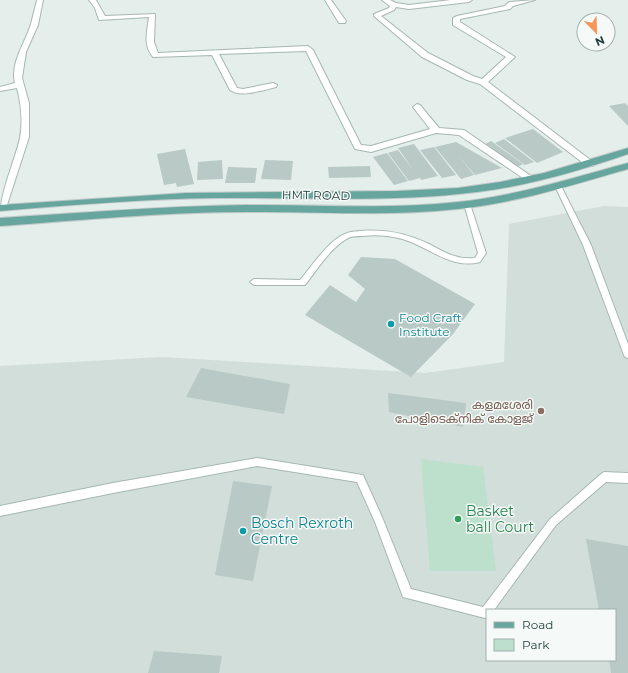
<svg xmlns="http://www.w3.org/2000/svg" width="628" height="673" viewBox="0 0 628 673" font-family="Montserrat,'Noto Sans Malayalam',sans-serif">
	<rect width="100%" height="100%" fill="#e4eeeb"/>
	<path fill="#d2deda" fill-rule="evenodd" d="M604 206 628 207V673H0V366L162 357 425 373 504 362 509 224ZM487 610H615V660H487Z"/>
	<path fill="#bce0cb" d="M421 459 483 467 496 571H430Z"/>
	<path fill="#b9c9c5" d="M625 103 628 106V126L609 106Z
		M533 129 563 152 537 163 505 138Z
		M504 139 534 162 525 165 495 143Z
		M491 141 523 164 515 168 483 145Z
		M456 142 502 168 475 175 458 155 474 175 461 179 435 147Z
		M414 144 438 176 421 180 420 178 409 181 388 153 398 150 414 171 398 148Z
		M434 147 456 175 442 178 420 150Z
		M185 149 194 184 177 187 176 183 164 185 157 154Z
		M387 153 408 181 394 185 373 157Z
		M222 160 223 179 197 180 198 162Z
		M265 160 293 161 291 180 261 179Z
		M370 166 371 177 329 178 328 167Z
		M228 167 257 168 255 183H225Z
		M361 257 395 259 475 304 453 334 411 377 305 315 330 285 356 302 365 289 348 275Z
		M201 368 290 384 284 414 186 397Z
		M388 393 466 403 463 427 389 412Z
		M233 481 272 486 253 581 215 575Z
		M586 539 628 546V673H611L609 660H615V610H599Z
		M154 651 222 656 219 673H148Z"/>
	<g fill="none" stroke-linecap="round" stroke-linejoin="round">
		<g stroke="#a6b7b3" stroke-width="2">
			<path id="service" d="M556 184H560L561 186 591 245 628 344V358L625 357 624 355 583 245 555 186Z
				M465 202H469L470 204 486 253 480 262C454 269 433 251 411 242 396 236 380 234 363 236 358 236 352 236 348 238 331 247 317 270 305 285H254L250 282 254 279 300 280C312 266 328 241 345 234 350 231 355 232 360 231 385 229 406 233 429 244 444 252 457 260 475 258L478 253 464 204Z
				M257 458 363 475 382 517 411 589 483 607 550 519 601 474 604 472 628 473V483L606 482 556 525 494 610H487V618H485L403 597 375 522 357 482 257 466 113 493 0 516V506L113 483Z"/>
		</g>
		<g stroke="#a6b7b3" stroke-width="2">
			<path id="minor" d="M37 0H43L38 25 26 52 22 78 29 103V137L6 208 1 211C0 194 16 157 20 138 23 122 21 103 17 88L0 91V87L15 83C10 63 25 43 31 24 33 16 35 8 37 0Z
				M89 0H96L105 16 155 14 154 42 158 53 308 46 313 50 361 145 371 146 430 129 413 107 417 104 420 105 439 128 464 130 534 178 532 180H526L459 135 436 133 371 152 355 149 306 51 219 54 237 88 243 89 273 83 277 85 276 87C264 90 240 98 230 90L212 55 153 57C143 45 147 32 149 17L99 20 95 8Z
				M325 0H331L346 21 345 23H339Z
				M382 0H390L396 3 409 5 451 0H472L469 2 409 9 396 7 394 10 381 16 428 53 473 76 482 79 506 57 453 25V18L457 16 505 6 508 3 510 2 535 0 513 6 510 9 460 19V22L515 57 488 82 593 162 595 164 593 166H587L480 84 467 80 422 57 374 16V14L389 8 390 6Z"/>
		</g>
		<g stroke="#c1cac9" stroke-width="2">
			<path id="primary" d="M628 148V154C579 171 528 186 477 192 391 203 303 197 216 198 144 199 72 205 0 211V205L186 193 397 191 458 188 500 182 544 173Z
				M628 163V169C572 185 516 203 458 209 388 217 318 211 248 212 165 212 83 220 0 226V218C81 213 163 206 245 205 316 204 387 210 458 202 516 196 572 178 628 163Z"/>
		</g>
		<use href="#service" fill="#fff" fill-rule="evenodd"/>
		<use href="#minor" fill="#fff" fill-rule="evenodd"/>
		<use href="#primary" fill="#67a69e" fill-rule="evenodd"/>
	</g>
	<g fill="#0f9aa8" stroke="#f5faf8" stroke-width="1.5">
		<circle cx="391" cy="324" r="4"/>
		<circle cx="243" cy="531" r="4"/>
	</g>
	<circle fill="#8d6e63" stroke="#f5faf8" stroke-width="1.5" cx="541" cy="411" r="4"/>
	<circle fill="#2e9e5b" stroke="#f5faf8" stroke-width="1.5" cx="458" cy="519" r="4"/>
	<g text-anchor="middle" dominant-baseline="central" stroke-width="3" stroke-linejoin="round" paint-order="stroke">
		<g font-size="12" fill="#22413d" stroke="#f5faf8">
			<text transform="translate(316 195) rotate(1)">HMT ROAD</text>
		</g>
		<g font-size="12" fill="#0d838f" stroke="#f5faf8" text-anchor="start">
			<text x="399" y="317">Food Craft<tspan x="399" dy="14">Institute</tspan></text>
		</g>
		<g font-size="12" fill="#785e54" stroke="#f5faf8" text-anchor="end">
			<text x="533" y="404">കളമശേരി<tspan x="533" dy="14">പോളിടെക്നിക് കോളജ്</tspan></text>
		</g>
		<g font-size="14" fill="#27864d" stroke="#f5faf8" text-anchor="start">
			<text x="466" y="511">Basket<tspan x="466" dy="16">ball Court</tspan></text>
		</g>
		<g font-size="14" fill="#0d838f" stroke="#f5faf8" text-anchor="start">
			<text x="251" y="523">Bosch Rexroth<tspan x="251" dy="16">Centre</tspan></text>
		</g>
	</g>
	<rect x="486" y="609" width="130" height="52" fill="#f5faf8" stroke="#a1b0ad"/>
	<rect x="494" y="622" width="20" height="6" fill="#67a69e" stroke="#a1b0ad"/>
	<text x="522" y="629" font-size="12" fill="#22413d">Road</text>
	<rect x="494" y="639" width="20" height="12" fill="#bce0cb" stroke="#a1b0ad"/>
	<text x="522" y="649" font-size="12" fill="#22413d">Park</text>
	<g transform="translate(596 32) rotate(157)"><circle r="19" fill="#f5faf8" stroke="#a1b0ad"/>
	<path d="M0-3L7 15L0 10L-7 15Z" fill="#f89658"/>
	<text y="-6" font-size="11" font-weight="bold" text-anchor="middle" fill="#22413d">N</text>
	</g>
</svg>
